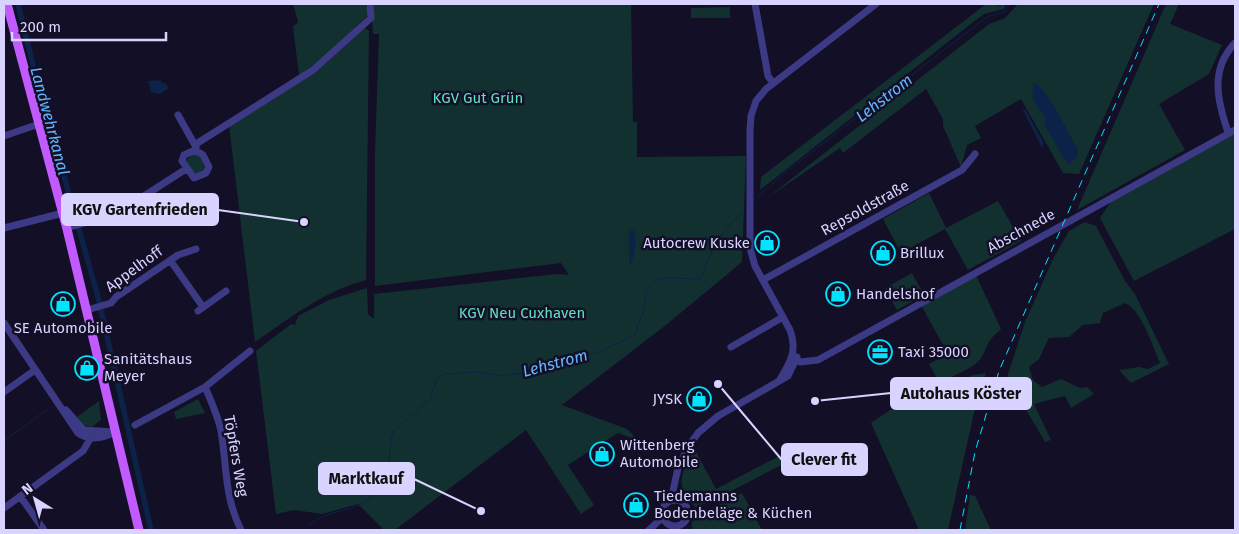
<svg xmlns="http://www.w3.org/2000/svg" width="1239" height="534" viewBox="0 0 1239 534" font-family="'Fira Sans',sans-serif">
	<rect width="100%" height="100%" fill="#130f26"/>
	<path fill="#12302f" d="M293 4H366L368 15 321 60 299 75 293 27 298 22Z
		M371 4H631L633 122H637V157L746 156 742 262 666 325 562 405 627 429 639 441 618 433 568 465 594 505 581 514 526 430 395 530H384L358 504 322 514 294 510 276 514 256 351 291 324 295 325 298 316 329 300 367 288 368 314 374 319V294L557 274 569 275 561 263 375 286V153L379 34H373Z
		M986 4H996L998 6 1006 4 1004 9 984 14 972 23 760 190 761 177Z
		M1018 4H1154L1079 174 1063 173 1021 99 975 126 981 138 967 145 961 167 943 126V119L926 89 843 153 840 148 767 198 989 24 1005 18Z
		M1166 4H1179L1170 24 1222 45 1209 74 1159 104 1185 150 1077 210Z
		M730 7V18H691V8Z
		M365 28 369 31 366 280C324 291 290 318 255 342L229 125 315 72Z
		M1235 134V229L1134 281 1100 218 1112 200Z
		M193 153 199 154 206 170 196 175 185 162Z
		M929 193 946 228 998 201 1021 241 968 270 945 229 901 253 883 219Z
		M1085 222 1096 226 1125 281 1135 294 1169 364 1131 383 1119 370 1139 367 1148 369 1160 363C1153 347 1141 309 1125 303L1103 313 1100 323 1083 325 1069 337 1049 338 1039 359 1029 367 1033 380 1042 387 1061 379 1080 388 1087 387 1094 394 1071 408 1065 396 1034 404 1051 440 1045 442 1007 377 1025 322 1054 257 1069 231Z
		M912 273 924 295 897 310 885 288Z
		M976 275 1001 329C985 343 990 343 981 358 975 368 949 378 939 382L929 364 948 354 921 305Z
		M986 373 974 413 948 530H919L871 423 890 410 973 375Z
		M198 399 205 413 176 419 174 412Z
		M99 401 101 420 92 427 84 425 77 417Z
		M694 448 716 489 787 452 791 460 714 500 696 507C673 490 682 470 694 448Z
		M742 493 762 530H692V522L696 517Z
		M970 495 975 496 991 530H965Z"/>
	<path fill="#0c2248" d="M161 80V83H165L169 88 160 94 151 92 148 81Z
		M1034 83C1047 86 1070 137 1078 150L1077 157 1068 165 1044 124 1046 117C1035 105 1030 99 1034 83Z
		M1022 108 1025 109 1044 143 1042 148Z
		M629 229 634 230C637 240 635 257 629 267Z"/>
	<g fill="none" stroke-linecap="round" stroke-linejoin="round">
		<path stroke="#0c2248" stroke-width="1" d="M758 197 782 175 966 33 989 16 1005 12 1009 4
			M4 441 48 409
			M308 526C336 502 369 519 386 474 392 460 388 445 393 432L430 399 437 378 444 374 477 372 502 376 546 369 572 356 596 353 634 336 643 312 647 288C658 272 684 280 700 279L715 245 729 225 745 210"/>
		<path stroke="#0c2248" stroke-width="5.5" d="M18 4 34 69 98 297 151 530"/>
		<path stroke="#3d3a85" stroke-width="7" d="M755 4 768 76 773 83
			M178 115 196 147
			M1228 132C1217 100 1210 69 1235 43
			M4 136 39 124
			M196 144 313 70 371 18 370 4
			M195 150 203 155 209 167 206 173 194 178 182 161 184 155Z
			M4 228 63 213
			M67 228 116 214 186 169
			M170 260 203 307
			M763 280 962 170 975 154
			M87 310 111 303 116 297 178 255 196 249
			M198 311 226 291
			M4 323 78 433C90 441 102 439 115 432
			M731 347 783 317
			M796 359 800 362 818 360 1235 130
			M779 381C790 363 798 350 790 330L755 266 750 248V130L751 116 756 101 766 89 876 4
			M205 387C211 401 218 416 221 431 227 466 224 496 241 530
			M4 392 35 370
			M66 410 84 430 113 432
			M135 425 205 387 250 351
			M20 496 44 530
			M671 500 678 468 688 447 698 433 718 416 788 376 797 357
			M662 513a13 13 0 1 1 26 0a13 13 0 1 1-26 0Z
			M4 508 83 451 90 439 91 432
			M649 530 663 517"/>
		<path stroke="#c25bff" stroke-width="9" d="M7 4 67 229 139 530"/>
		<path stroke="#00e5ff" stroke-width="1" stroke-dasharray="8 6" stroke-linecap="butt" d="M960 530 975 452 999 371 1159 4"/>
	</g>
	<defs>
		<g id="shop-ring" transform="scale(1.25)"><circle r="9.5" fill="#130f26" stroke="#00e5ff" stroke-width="1.5"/><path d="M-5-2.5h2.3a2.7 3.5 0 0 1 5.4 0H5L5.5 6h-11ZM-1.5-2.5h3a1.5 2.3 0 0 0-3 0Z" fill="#00e5ff"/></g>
		<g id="office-ring" transform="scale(1.25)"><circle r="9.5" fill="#130f26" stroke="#00e5ff" stroke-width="1.5"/><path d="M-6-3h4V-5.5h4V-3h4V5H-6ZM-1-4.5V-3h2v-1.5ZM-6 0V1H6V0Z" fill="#00e5ff"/></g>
	</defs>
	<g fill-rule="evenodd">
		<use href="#shop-ring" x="767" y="243"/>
		<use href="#shop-ring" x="883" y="253"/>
		<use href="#shop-ring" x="838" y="294"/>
		<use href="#shop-ring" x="63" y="304"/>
		<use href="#office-ring" x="880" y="352"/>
		<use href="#shop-ring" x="87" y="368"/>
		<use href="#shop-ring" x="699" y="399"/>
		<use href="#shop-ring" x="602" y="454"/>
		<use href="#shop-ring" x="636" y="505"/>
	</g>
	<g text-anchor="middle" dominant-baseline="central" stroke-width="5" stroke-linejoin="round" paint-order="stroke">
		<g font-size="15" fill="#5fe0c0" stroke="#130f26">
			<text x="478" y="98">KGV Gut Grün</text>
			<text x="522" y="313">KGV Neu Cuxhaven</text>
		</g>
		<g font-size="15" fill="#d9d4ff" stroke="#130f26">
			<text transform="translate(865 208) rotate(-29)">Repsoldstraße</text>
			<text transform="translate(1021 231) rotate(-29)">Abschnede</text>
			<text transform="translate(134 269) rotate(-36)">Appelhoff</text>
			<text transform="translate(236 456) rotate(80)">Töpfers Weg</text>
		</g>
		<g font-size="15" fill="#d9d4ff" stroke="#130f26" text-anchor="start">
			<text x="750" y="243" text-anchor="end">Autocrew Kuske</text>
			<text x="900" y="253">Brillux</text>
			<text x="856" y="294">Handelshof</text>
			<text x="63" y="328" text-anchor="middle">SE Automobile</text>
			<text x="898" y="352">Taxi 35000</text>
			<text x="104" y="359">Sanitätshaus<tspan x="104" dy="17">Meyer</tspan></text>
			<text x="682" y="399" text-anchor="end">JYSK</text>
			<text x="620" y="445">Wittenberg<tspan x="620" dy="17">Automobile</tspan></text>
			<text x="654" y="496">Tiedemanns<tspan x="654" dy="17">Bodenbeläge &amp; Küchen</tspan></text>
		</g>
		<g font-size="16" font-style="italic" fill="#62b6ff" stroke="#130f26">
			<text transform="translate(884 98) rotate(-38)">Lehstrom</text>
			<text transform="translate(50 121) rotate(75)">Landwehrkanal</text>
			<text transform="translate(555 363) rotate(-15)">Lehstrom</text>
		</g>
	</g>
	<path fill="none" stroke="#d9d4ff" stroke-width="2" d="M304 222L218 210M815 401L891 393M718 384L782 460M481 511L414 479"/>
	<g fill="#d9d4ff" stroke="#130f26" stroke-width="2">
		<circle cx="304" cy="222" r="5"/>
		<circle cx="815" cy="401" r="5"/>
		<circle cx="718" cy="384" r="5"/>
		<circle cx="481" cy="511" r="5"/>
	</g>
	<g fill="#d9d4ff" stroke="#d9d4ff" stroke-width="2">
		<rect x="62" y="194" width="156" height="31" rx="5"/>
		<rect x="891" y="378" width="140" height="31" rx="5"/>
		<rect x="782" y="444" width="85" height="31" rx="5"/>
		<rect x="319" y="463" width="95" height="31" rx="5"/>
	</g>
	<g font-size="16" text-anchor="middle" font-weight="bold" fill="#111">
		<text x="140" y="215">KGV Gartenfrieden</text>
		<text x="961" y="399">Autohaus Köster</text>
		<text x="824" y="465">Clever fit</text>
		<text x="366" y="484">Marktkauf</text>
	</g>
	<rect width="1239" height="534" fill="none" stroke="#d9d4ff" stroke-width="10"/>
	<g transform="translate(35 499) rotate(323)" stroke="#130f26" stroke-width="4" paint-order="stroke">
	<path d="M0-4L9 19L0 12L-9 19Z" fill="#d9d4ff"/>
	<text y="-8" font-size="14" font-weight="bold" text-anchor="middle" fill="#d9d4ff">N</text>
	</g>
	<path d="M12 32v8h154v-8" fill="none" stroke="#d9d4ff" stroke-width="2.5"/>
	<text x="20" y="32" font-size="15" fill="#d9d4ff" stroke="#130f26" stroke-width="4" paint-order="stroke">200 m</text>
</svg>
